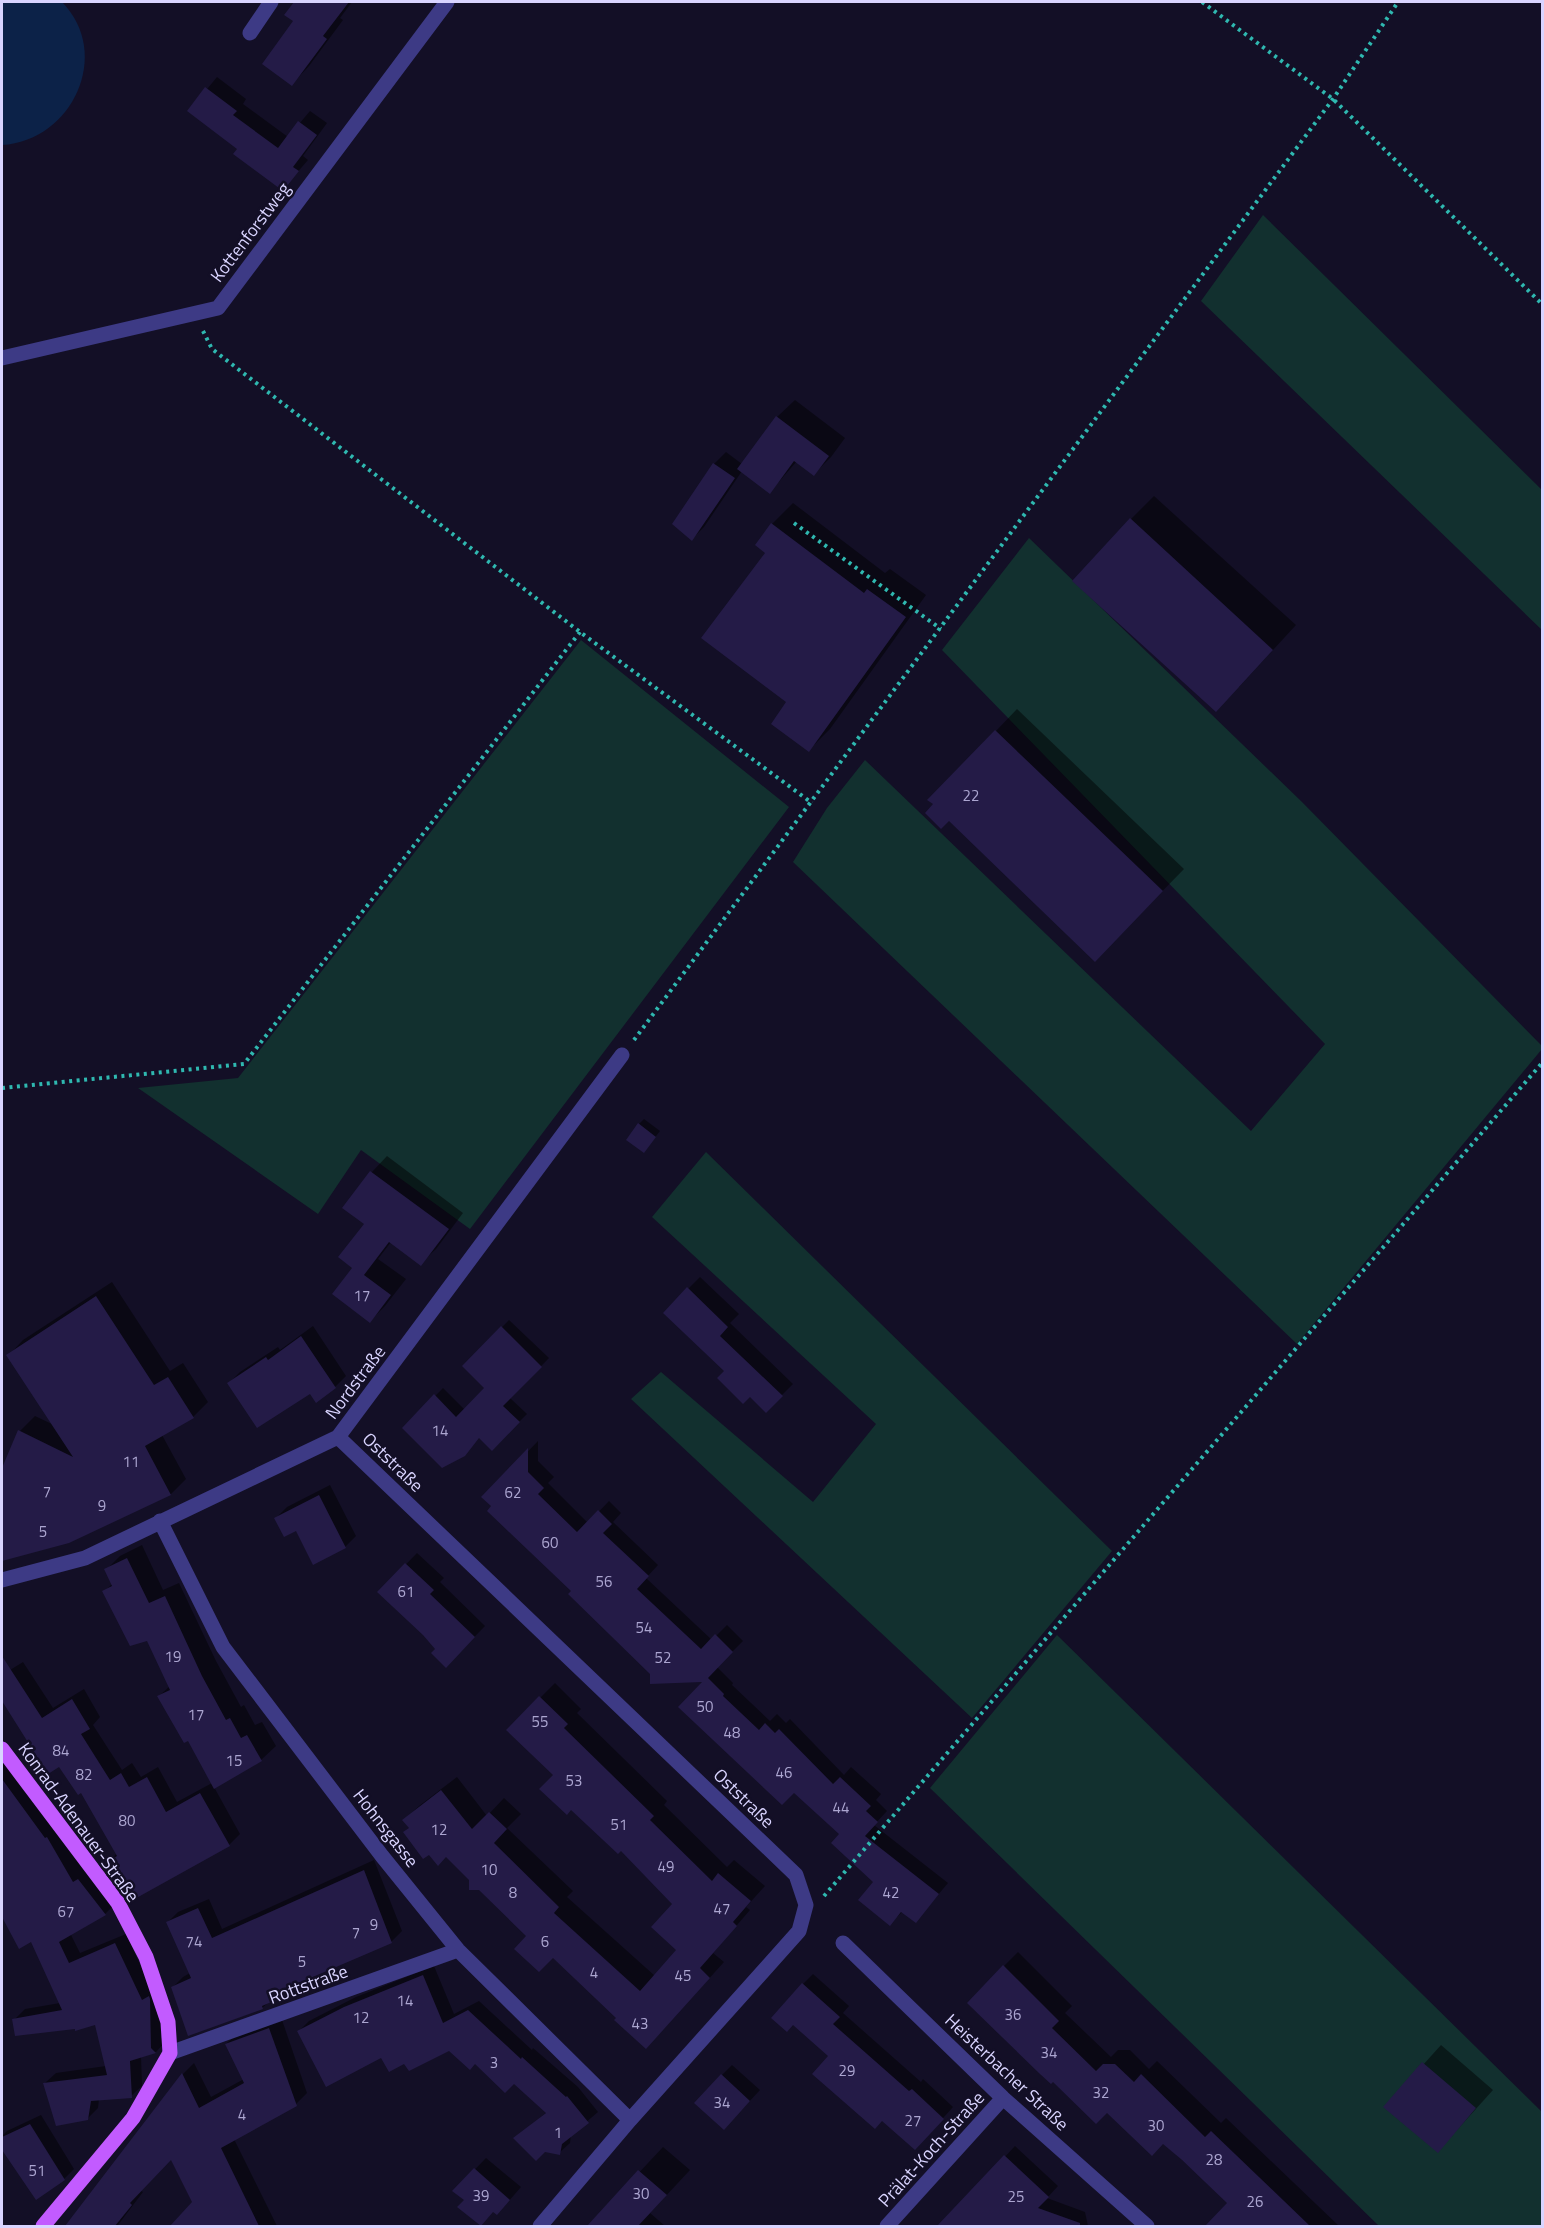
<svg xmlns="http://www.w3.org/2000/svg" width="1544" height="2228" viewBox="0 0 1544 2228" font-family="'Titillium Web',sans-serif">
	<rect width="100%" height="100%" fill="#130f26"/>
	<path fill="#12302f" d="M1263 215 1542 490V630L1201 301Z
		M1029 538 1302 802 1542 1046V1049L1297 1344 793 862 827 808 865 760 1251 1131 1325 1044 942 650Z
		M581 640 789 807 470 1229 361 1150 318 1214 138 1088 238 1078Z
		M706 1152 1112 1551 972 1718 631 1399 661 1372 813 1502 876 1424 652 1217Z
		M1057 1635 1542 2112V2226H1379L930 1788Z"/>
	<path fill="#0c2248" d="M2 2H62C113 54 72 141 2 145Z"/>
	<path fill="#0007" d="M296 2H352L340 18 343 20 309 66 292 84 295 21 286 15Z
		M217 77 246 99 243 104 288 137 310 111 327 123 303 156 308 160 283 189 239 149 189 111Z
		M795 400 845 438 831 457 814 474 797 461 770 492 742 471 704 527 692 539 674 524 714 464 726 452 742 464 777 417Z
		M1154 496 1296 625 1239 687 1131 519Z
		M793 503 885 573 890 569 926 595 830 729 809 750 788 702 767 553 772 524Z
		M1017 709 1184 869 1095 960 930 800Z
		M644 1119 660 1131 649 1145 639 1124Z
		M387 1156 463 1213 436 1249 420 1264 391 1242 378 1259 406 1279 385 1306 370 1321 354 1267 366 1224 345 1208 372 1172Z
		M700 1277 739 1314 730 1323 793 1384 766 1411 665 1312Z
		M112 1282 170 1371 183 1363 208 1402 193 1417 162 1435 186 1479 171 1494 69 1542 2 1559V1483L48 1468 20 1431 35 1416 54 1425 8 1356 23 1340Z
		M509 1320 549 1358 510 1398 527 1414 500 1441 480 1437 404 1428 443 1388 465 1410 487 1388 464 1366Z
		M313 1326 346 1376 335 1387 310 1392 229 1383 240 1372 278 1347 280 1350Z
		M538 1441V1461L554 1477 548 1483 588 1523 609 1501 621 1513 613 1522 658 1565 646 1578 712 1640 727 1625 743 1641 717 1667 733 1683 732 1685 770 1721 777 1714 786 1723 790 1719 844 1775 851 1767 881 1794 876 1800 887 1811 874 1825 948 1883 916 1921 903 1911 890 1924 875 1881 841 1834 705 1681 652 1673 484 1497Z
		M330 1485 356 1536 345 1547 276 1518 287 1507Z
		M142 1545 163 1590 179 1583 216 1661 241 1707 244 1705 255 1725 262 1722 276 1746 261 1760 214 1787 240 1834 229 1845 108 1863 117 1853 81 1791 8 1703 2 1694V1675L23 1662 53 1708 84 1689 100 1717 93 1725 122 1770 132 1763 141 1777 158 1767 177 1802 212 1783 188 1739 159 1696 170 1686 148 1640 104 1592 113 1583 106 1570 120 1556Z
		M417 1553 444 1578 440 1582 485 1626 446 1666 437 1649 424 1634 379 1592Z
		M555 1683 581 1709 577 1713 667 1801 664 1805 727 1867 734 1860 765 1886 746 1907 750 1910 713 1953 724 1962 660 2033 618 2018 553 1956 529 1936 446 1856 410 1827 404 1820 419 1806 457 1777 487 1816 504 1798 521 1814 507 1828 573 1891 567 1897 655 1976 678 1950 674 1904 555 1775 508 1730Z
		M2 1755 58 1828 85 1872 90 1869 116 1903 105 1914 70 1933 80 1953 126 1934 152 1990 159 1987 161 2038 166 2041 156 2052 141 2056 142 2086 131 2096 99 2099 98 2108 87 2119 45 2083 56 2073 106 2066 96 2023 14 2020 25 2009 60 2003 32 1939 19 1946 2 1914Z
		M374 1860 402 1931 391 1942 292 1985 282 1995 270 2001 262 2008 173 1987 183 1977 190 1973 168 1922 178 1912 209 1899 222 1929Z
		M1018 1952 1072 2006 1065 2013 1111 2057 1118 2050H1130L1149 2069 1157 2061 1221 2123 1226 2118 1339 2226H1211L1209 2224 1230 2203 1163 2143 1107 2111 1004 1966Z
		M434 1966 454 2014 479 2001 532 2050 533 2048 578 2087 598 2112 571 2135 570 2143 559 2153 515 2138 547 2112 514 2082 450 2049 405 2063 299 2031 309 2021 356 1997Z
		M813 1974 849 2006 843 2013 921 2082 923 2079 953 2107 925 2138 830 2056 803 1984Z
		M281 2017 307 2093 296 2104 234 2139 277 2226H243L236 2217 225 2226H172L194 2202 171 2158 141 2191 143 2192 118 2225 119 2226H67L183 2074 194 2063 211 2097 244 2079 226 2044 238 2033Z
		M1441 2045 1493 2090 1438 2151 1386 2106Z
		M732 2065 760 2090 734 2118 722 2075Z
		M41 2115 74 2169 64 2179 36 2198 2 2147V2136L7 2131Z
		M1015 2146 1058 2186 1047 2198 1085 2212 1088 2226H947L943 2223Z
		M663 2147 690 2170 650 2213 665 2226H589Z
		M486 2158 521 2187 508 2202 466 2200 455 2190Z"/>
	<path fill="#241b47" d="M294 2H349L323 36 327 39 292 86 262 64 293 21 284 15Z
		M205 87 237 111 233 115 278 148 298 121 317 135 293 167 299 171 283 191 233 154 237 149 187 111Z
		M776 416 829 456 814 476 794 461 770 494 737 469Z
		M713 463 735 478 692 541 672 524Z
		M1130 518 1273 650 1216 712 1072 581Z
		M771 523 864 593 867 589 906 617 809 752 771 724 786 702 701 638 765 553 755 545Z
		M995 730 1163 891 1095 962 949 821 941 829 925 813 933 804 927 800Z
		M638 1123 656 1137 644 1153 626 1140Z
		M370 1171 449 1229 421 1266 389 1242 364 1275 391 1295 370 1323 332 1294 352 1268 338 1257 364 1224 342 1208Z
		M687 1287 728 1327 720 1336 783 1396 766 1413 750 1397 743 1404 717 1378 724 1371 663 1313Z
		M96 1296 154 1385 168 1377 194 1418 145 1446 171 1495 69 1543 2 1561V1468L18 1430 73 1457 6 1355Z
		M501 1326 542 1367 503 1406 520 1422 492 1451 479 1438 465 1456 442 1468 402 1428 434 1394 456 1417 484 1388 462 1366Z
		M301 1336 336 1388 316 1403 310 1394 257 1428 227 1383 266 1357 268 1360Z
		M528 1448V1472L544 1488 538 1494 577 1532 598 1510 612 1524 603 1533 649 1576 637 1589 701 1649 715 1634 733 1652 708 1678 724 1694 723 1696 759 1730 765 1723 775 1733 779 1729 833 1784 840 1777 871 1806 866 1811 878 1822 865 1836 939 1894 916 1923 901 1912 890 1926 858 1900 873 1882 831 1843 839 1834 794 1793 782 1805 678 1707 702 1682 650 1684V1674L568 1594 571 1591 487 1511 491 1506 481 1497Z
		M319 1495 346 1548 313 1565 296 1531 284 1537 274 1518Z
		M127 1558 149 1603 165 1596 202 1676 226 1720 230 1718 241 1738 247 1735 262 1761 214 1789 188 1741 184 1743 157 1696 170 1690 147 1641 130 1646 102 1591 112 1586 104 1569Z
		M405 1563 434 1590 430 1594 475 1637 446 1668 431 1653 435 1649 423 1635 377 1592Z
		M2 1656 42 1718 72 1699 90 1729 81 1734 110 1780 121 1773 129 1787 147 1777 166 1812 200 1793 230 1846 131 1901 106 1863 117 1856 81 1793 78 1795 59 1767 48 1774 2 1701Z
		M539 1696 568 1724 564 1728 654 1816 650 1820 712 1881 718 1873 751 1901 733 1922 737 1926 700 1968 710 1978 646 2049 614 2020 616 2018 553 1958 539 1972 514 1949 526 1936 479 1890H469V1880L446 1857 438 1866 429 1855 423 1859 403 1832 409 1828 402 1820 441 1790 472 1829 489 1812 507 1829 494 1843 559 1907 554 1913 640 1991 676 1950 651 1927 672 1904 621 1851 618 1854 571 1810 567 1815 539 1789 553 1775 506 1730Z
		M2 1779 45 1838 47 1837 73 1882 78 1879 106 1915 59 1942 69 1963 115 1943 142 2000 149 1996 150 1999 151 2048 156 2053 130 2061 132 2098 91 2101 88 2120 56 2126 43 2083 107 2075 95 2025 75 2031V2029L15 2036 12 2019 62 2010 31 1942 19 1949 2 1917Z
		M364 1870 392 1943 280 1991 283 1997 262 2006 263 2009 188 2036 171 1987 191 1978 166 1922 198 1908 212 1938Z
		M1003 1965 1059 2021 1052 2028 1096 2071 1103 2064H1115L1134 2082 1141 2074 1205 2137 1211 2131 1310 2226H1205L1227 2203 1182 2160 1163 2144 1152 2156 1107 2113 1096 2124 1053 2082 1051 2084 1040 2074 967 2003Z
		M423 1975 443 2023 468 2010 521 2059 522 2057 566 2097 567 2096 589 2123 562 2144 560 2155 545 2152 536 2161 513 2138 546 2113 514 2084 505 2093 475 2064 470 2070 449 2051 409 2071 404 2064 389 2072 381 2058 326 2087 297 2031 344 2007Z
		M802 1983 840 2017 833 2024 909 2091 912 2089 944 2119 915 2150 882 2121 875 2129 812 2074 828 2056 793 2025 787 2032 771 2018Z
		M269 2028 297 2106 221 2148 259 2226H170L192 2202 171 2160 130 2203 132 2205 115 2226H65L182 2073 199 2108 244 2083 225 2044Z
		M1422 2062 1476 2108 1438 2153 1383 2107Z
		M721 2074 750 2101 724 2130 694 2103Z
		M30 2124 65 2180 36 2200 2 2150V2137Z
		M1004 2155 1049 2197 1038 2208 1080 2223V2226H937Z
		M474 2168 510 2200 497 2215 493 2212 481 2226 457 2207 464 2200 452 2191Z
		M638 2170 667 2195 638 2226H587Z"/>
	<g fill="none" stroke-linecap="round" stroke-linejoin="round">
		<path stroke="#2fb8b0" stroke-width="4" stroke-dasharray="3 4.5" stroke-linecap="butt" d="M1202 2 1333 99 1542 304
			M203 331 212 349 580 632 812 803
			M794 523 941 629
			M634 1040 1333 99 1398 2
			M2 1088 244 1064 580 632
			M824 1896 1542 1063"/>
		<path stroke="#3d3a85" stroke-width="15" d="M250 33 271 2
			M2 358 218 308 447 2
			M338 1437 796 1875 806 1905 799 1931 630 2120 540 2226
			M160 1521 223 1647 382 1856 458 1950 630 2120
			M2 1580 85 1558 338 1437 622 1055
			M843 1943 1003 2098 1147 2226
			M170 2053 458 1950
			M887 2226 1003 2098"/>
		<path stroke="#c25bff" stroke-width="15" d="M2 1749 118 1903 146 1957 168 2022 170 2053 133 2118 43 2226"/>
	</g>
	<g text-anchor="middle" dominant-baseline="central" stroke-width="5" stroke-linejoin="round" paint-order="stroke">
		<g font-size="15" fill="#aca6d1">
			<text x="971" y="795">22</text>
			<text x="362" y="1295">17</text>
			<text x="440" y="1430">14</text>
			<text x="131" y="1461">11</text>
			<text x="47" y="1491">7</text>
			<text x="513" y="1492">62</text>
			<text x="102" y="1505">9</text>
			<text x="43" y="1531">5</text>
			<text x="550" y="1542">60</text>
			<text x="604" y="1581">56</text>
			<text x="406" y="1591">61</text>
			<text x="644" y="1627">54</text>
			<text x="173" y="1656">19</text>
			<text x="663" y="1657">52</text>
			<text x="705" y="1706">50</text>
			<text x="196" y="1714">17</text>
			<text x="540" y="1721">55</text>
			<text x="732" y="1732">48</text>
			<text x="61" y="1750">84</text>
			<text x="234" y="1760">15</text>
			<text x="784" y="1772">46</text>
			<text x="84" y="1774">82</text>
			<text x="574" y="1780">53</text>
			<text x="841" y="1807">44</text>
			<text x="127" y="1820">80</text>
			<text x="619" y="1824">51</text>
			<text x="439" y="1829">12</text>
			<text x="666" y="1866">49</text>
			<text x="489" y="1869">10</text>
			<text x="513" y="1892">8</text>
			<text x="891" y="1892">42</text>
			<text x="722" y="1908">47</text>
			<text x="66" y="1911">67</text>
			<text x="374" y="1924">9</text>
			<text x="356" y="1932">7</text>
			<text x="194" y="1941">74</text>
			<text x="545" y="1941">6</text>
			<text x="302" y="1961">5</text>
			<text x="594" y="1972">4</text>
			<text x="683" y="1975">45</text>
			<text x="405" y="2000">14</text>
			<text x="1013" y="2014">36</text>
			<text x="361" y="2017">12</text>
			<text x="640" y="2023">43</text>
			<text x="1049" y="2052">34</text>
			<text x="494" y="2062">3</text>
			<text x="847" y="2070">29</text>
			<text x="1101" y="2092">32</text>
			<text x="722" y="2102">34</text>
			<text x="242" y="2114">4</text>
			<text x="913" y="2120">27</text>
			<text x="1156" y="2125">30</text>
			<text x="558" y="2132">1</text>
			<text x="1214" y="2159">28</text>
			<text x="37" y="2170">51</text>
			<text x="641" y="2193">30</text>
			<text x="481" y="2195">39</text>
			<text x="1016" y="2196">25</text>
			<text x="1255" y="2201">26</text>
		</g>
		<g font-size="18" fill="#d9d4ff" stroke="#130f26">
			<text transform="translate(250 232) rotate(-53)">Kottenforstweg</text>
			<text transform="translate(355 1382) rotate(-53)">Nordstraße</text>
			<text transform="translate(393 1462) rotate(44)">Oststraße</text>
			<text transform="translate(744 1798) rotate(44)">Oststraße</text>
			<text transform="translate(79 1822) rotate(54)">Konrad-Adenauer-Straße</text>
			<text transform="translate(386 1828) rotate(52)">Hohnsgasse</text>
			<text transform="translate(308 1984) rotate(-20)">Rottstraße</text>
			<text transform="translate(1007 2072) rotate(43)">Heisterbacher Straße</text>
			<text transform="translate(931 2149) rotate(-48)">Prälat-Koch-Straße</text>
		</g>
	</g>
	<rect width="1544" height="2228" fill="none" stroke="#d9d4ff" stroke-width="6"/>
</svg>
